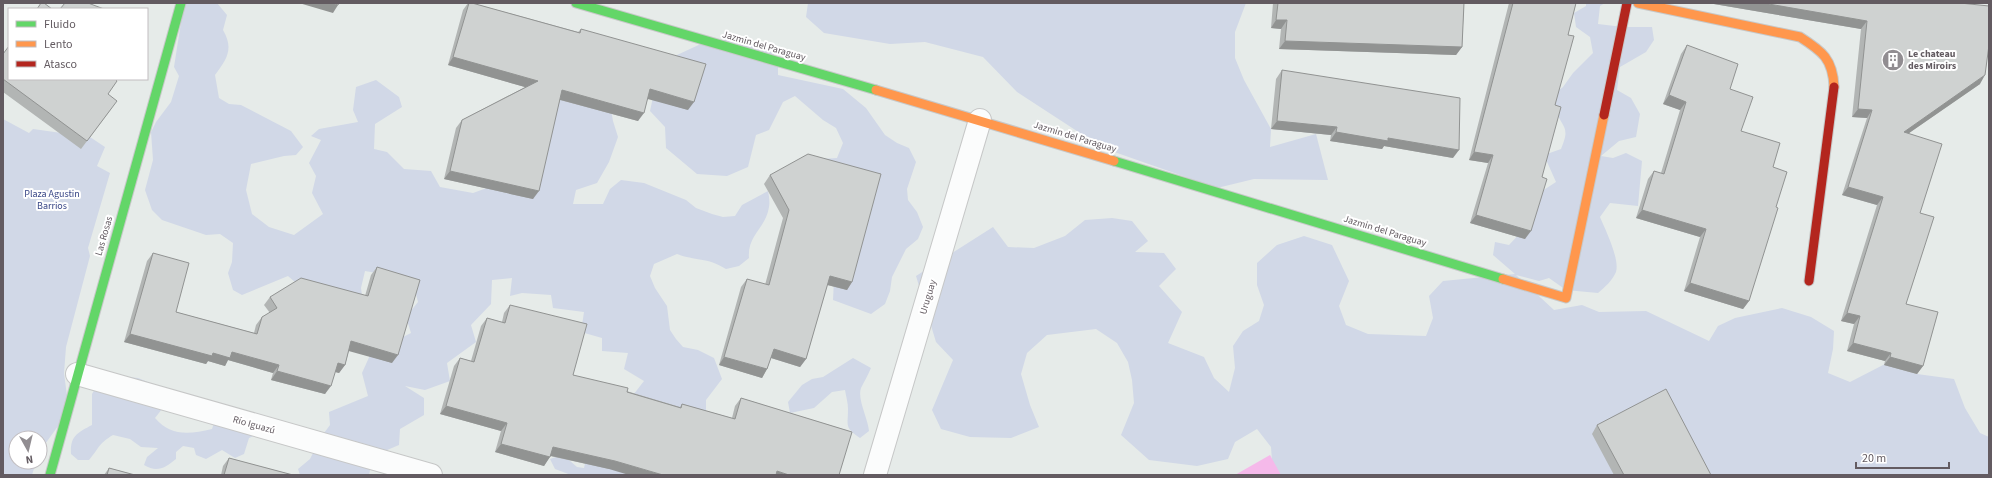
<svg xmlns="http://www.w3.org/2000/svg" width="1992" height="478" viewBox="0 0 1992 478" font-family="'Source Sans 3',sans-serif">
	<rect width="100%" height="100%" fill="#e6ebe9"/>
	<path fill="#d1d8e7" d="M184 3H217L227 15 223 30C234 49 227 59 215 75L219 98 229 104 241 105 291 131 303 147 296 155 284 156 251 164 246 190 252 214 269 227 294 235 323 214 312 193 316 176 309 163 321 140 311 136 319 129 358 122 353 110 356 87 376 80 399 97 402 107 375 124 374 149 387 152 404 169 431 171 440 187 473 193 506 181 538 91 610 104 613 121 618 137 609 162 597 183 576 190 573 204H603L610 189 621 180 644 183 686 200 696 208 712 214 723 217 735 216 742 205 768 191C769 196 770 202 769 207 766 228 747 235 749 258L739 266 726 269C707 257 695 261 677 254L654 264 650 276 655 288 667 306 670 330 676 339 683 347 698 350 714 358 722 379 706 400V411L696 425 630 399 644 381 624 369 628 353 602 351V338L581 332 584 312 553 308 551 295 522 293 510 296 512 278 492 280 491 304 471 325 476 342 447 363 450 381 425 390 405 386 424 398V415L400 429 399 445 373 456 369 475H300L298 469 310 459 321 437 330 425 329 412 368 396 362 373 371 353 411 333 406 317 418 302 412 279 365 271 361 288 363 303 303 289 288 276 242 295 233 290 228 273 232 262 233 243 220 234 206 235 162 220 152 210 145 190 153 160 151 132 156 122 171 102 179 76 174 67Z
		M808 3H1246L1235 32V58L1244 80 1271 129 1270 147 1316 134 1328 180 1254 179 1217 188 1103 148 1017 92 983 57 925 42 890 44 824 33 806 17Z
		M1586 3H1605L1600 6 1598 24 1623 27H1652L1654 40 1646 52 1620 67 1617 90 1631 98 1640 114 1636 137 1619 141 1601 156 1613 158 1626 153 1642 161 1638 206 1610 203 1600 217C1605 229 1620 259 1616 272 1612 281 1605 287 1598 293L1566 290 1549 278 1539 281 1516 275 1554 310 1582 305 1599 312 1646 311 1709 341 1718 326 1735 318 1782 308 1811 317 1834 331 1833 349 1828 373 1850 382 1885 364 1917 374 1954 379 1965 408 1980 433 1989 437V475H1273L1271 447 1257 429 1235 442 1228 459 1197 466 1149 460 1121 435 1134 403 1132 380 1128 362 1117 343 1096 329 1047 335 1027 353 1021 374 1030 405 1039 427 1011 438 970 437 941 429 932 410 953 360 936 342 916 276 993 227 1008 247 1034 248 1065 236 1085 220 1112 218 1132 221 1148 241 1135 252 1164 253 1176 269 1159 286 1182 312 1168 343 1204 357 1214 378 1229 392 1235 368 1233 346 1243 331 1259 321 1264 305 1257 285V263L1277 245 1304 236 1332 245 1349 281 1339 306 1346 325 1368 334 1426 336 1433 318 1429 296 1443 281 1515 274 1493 255 1495 242 1509 245 1528 225 1539 193 1556 182 1544 155 1561 149C1571 126 1562 128 1555 109 1553 105 1555 98 1555 93L1563 87 1573 73 1593 53 1590 37 1576 27 1574 13 1586 6Z
		M736 38 765 46 778 59V75L843 89 866 108 885 135 897 143 909 148 916 162 907 189 908 200 917 212 923 227 918 239 906 249 892 277 890 291 885 304 871 314 833 300 834 280 821 159 837 158 843 143 836 128 823 120 795 96 783 102 769 130 756 135 748 167 727 176 697 174 666 148 665 127 650 111 655 88 674 77 677 55 705 42Z
		M3 119 29 133 33 129 90 137 105 147 97 166 110 173 88 248 90 256 66 347 64 373 69 411 40 451V438H16V462H36L32 475H3Z
		M853 358 871 368C868 375 864 382 861 388 857 399 868 419 869 431L860 438C844 427 848 426 848 409 848 403 846 396 845 390L832 392 814 408 790 413 788 402 802 385 812 379 823 377Z
		M116 376 138 378 155 385 162 409 155 418C171 437 190 434 212 429L215 420 260 433 249 438 244 454 235 458 222 450 206 459 196 455 194 448 183 446 176 452V459C165 468 157 473 144 465L147 457 158 448 141 447 130 439 113 435C98 444 100 447 89 460H78L71 454C70 436 77 433 92 425V394L99 382Z
		M556 457 569 460 577 467 584 468 586 459 647 475H571L555 469 550 459Z"/>
	<path fill="#f5b9ea" d="M1270 455 1281 475H1235Z"/>
	<g fill="none" stroke-linecap="round" stroke-linejoin="round">
		<g stroke="#c6c7c7" stroke-width="24">
			<path id="street" d="M77 374 431 475
				M875 475 980 120"/>
		</g>
		<g stroke="#c7c8c8" stroke-width="11">
			<path id="fast" d="M576 3 876 90
				M1114 161 1503 279
				M50 475 181 3"/>
		</g>
		<g stroke="#c7c8c8" stroke-width="11">
			<path id="slow" d="M1638 3 1800 37C1822 51 1833 59 1834 87
				M876 90 1114 161
				M1503 279 1566 298 1604 115"/>
		</g>
		<g stroke="#c7c8c8" stroke-width="11">
			<path id="jam" d="M1604 115 1627 3
				M1809 281 1834 87"/>
		</g>
		<use href="#street" stroke="#fbfcfc" stroke-width="22"/>
		<use href="#fast" stroke="#63d668" stroke-width="9"/>
		<use href="#slow" stroke="#ff974d" stroke-width="9"/>
		<use href="#jam" stroke="#b3261e" stroke-width="9"/>
	</g>
	<path fill="#b2b5b4" d="M468 3H472L578 32 581 29 688 110 648 98 638 121 560 100 533 199 444 179 456 128 462 120 525 87 448 65 463 10Z
		M1273 3H1464L1462 47 1456 55 1279 49 1281 29 1271 28Z
		M1509 3H1576L1568 35 1542 177 1525 239 1470 223 1488 163 1469 160Z
		M1708 3H1960L1980 84 1909 133 1920 213 1906 304 1923 366 1917 374 1884 365 1885 361 1847 351 1854 324 1841 321 1877 205 1842 195 1867 118 1852 117 1861 29Z
		M1687 45 1730 89 1741 131 1773 167 1776 207 1749 301 1743 309 1684 291 1700 237 1636 218 1648 179 1654 171 1661 173 1680 110 1663 104 1681 54Z
		M3 54 108 94 111 109 81 149 3 92Z
		M1282 70 1453 158 1384 146 1382 149 1330 141 1331 135 1271 129 1276 79Z
		M770 175 852 282 847 290 827 285 806 359 800 367 771 358 767 369 762 378 719 365 741 287 747 279 765 285 783 218 764 184Z
		M153 253 176 312 254 333 256 325 262 317 270 313 264 305 270 297 365 296 371 275 377 267 392 363 349 350 345 365 339 373 335 372 325 394 271 380 273 373 228 360 225 366 208 361 206 364 124 342 147 261Z
		M510 305 573 375 680 407 682 404 732 418 735 406 741 398 852 432 609 469 550 456 544 466 495 452 501 431 440 414 454 366 460 358 471 361 481 326 487 318 502 322 504 313Z
		M1597 425 1711 475H1614L1592 434Z
		M229 458 293 475H221L223 466Z
		M109 468 135 475H104Z"/>
	<path fill="#919392" d="M299 3H332L338 5 333 13Z
		M1708 3H1763L1867 21 1861 29Z
		M1276 20H1287L1281 29 1271 28Z
		M1285 41 1462 47 1456 55 1279 49Z
		M453 57 538 81 532 89 448 65Z
		M1985 75 1980 84 1899 140 1904 132Z
		M650 89 694 102 688 110 644 98Z
		M562 90 644 113 638 121 557 99Z
		M1669 95 1686 102 1680 110 1663 104Z
		M1858 109 1872 110 1867 118 1852 117Z
		M1277 121 1337 127 1331 135 1271 129Z
		M1336 132 1388 138 1459 150 1453 158 1384 146 1382 149 1330 141Z
		M1474 152 1493 155 1488 163 1469 160Z
		M450 171 539 191 533 199 444 179Z
		M1848 187 1883 197 1877 205 1842 195Z
		M1642 210 1706 229 1700 237 1636 218Z
		M1476 215 1531 231 1525 239 1470 223Z
		M830 276 852 282 847 290 824 284Z
		M1690 283 1749 301 1743 309 1684 291Z
		M1847 313 1860 316 1854 324 1841 321Z
		M130 334 213 353 232 352 279 365 273 373 228 360 225 366 208 361 206 364 124 342Z
		M351 341 398 355 392 363 345 350Z
		M1853 343 1891 353 1885 361 1847 351Z
		M774 349 806 359 800 367 768 357Z
		M724 357 767 369 762 378 719 365Z
		M1890 357 1923 366 1917 374 1884 365Z
		M338 363 345 365 339 373 332 371Z
		M277 371 331 386 325 394 271 380Z
		M446 406 507 423 501 431 440 414Z
		M501 444 550 457 544 466 495 452Z
		M553 447 615 461 663 475H629L609 469 547 455Z
		M777 471 789 475H774Z"/>
	<path fill="#cfd2d1" stroke="#919392" d="M41 3H44L52 9H37Z
		M65 3H88L104 9H60Z
		M332 3H339L338 5Z
		M469 3H472L580 33 581 29 706 64 694 102 650 89 644 113 562 90 539 191 450 171 462 120 538 81 453 57Z
		M1278 3H1464L1462 47 1285 41 1287 20H1276Z
		M1513 3H1576L1568 35 1574 36 1555 105 1561 107 1542 177 1547 179 1531 231 1476 215 1493 155 1474 152Z
		M1763 3H1960L1989 6V45L1985 75 1904 132 1942 144 1920 213 1934 217 1906 304 1938 312 1923 366 1890 357 1891 353 1853 343 1860 316 1847 313 1883 197 1848 187 1872 110 1858 109 1867 21Z
		M1687 45 1738 64 1730 89 1753 97 1741 131 1780 143 1773 167 1787 172 1776 207 1778 208 1749 301 1690 283 1706 229 1642 210 1654 171 1664 174 1686 102 1669 95Z
		M9 46V79H115L117 81 108 94 117 101 87 141 3 79V54Z
		M1282 70 1460 98 1459 150 1388 138V141L1336 132 1337 127 1277 121Z
		M808 154 881 174 852 282 830 276 806 359 774 349 767 369 724 357 747 279 769 285 789 210 770 175Z
		M153 253 189 263 176 312 257 334 262 317 277 308 270 297 301 278 368 296 377 267 420 280 398 355 351 341 345 365 338 363 331 386 277 371 279 365 232 352 230 358 213 353 212 356 130 334Z
		M510 305 587 324 573 375 628 388 627 392 681 408 682 404 735 419 741 398 852 432 839 475H789L777 471 776 475H663L615 461 553 447 550 457 501 444 507 423 446 406 460 358 474 362 487 318 505 323Z
		M1666 389 1711 475H1624L1597 425Z
		M229 458 293 475H224Z
		M109 468 135 475H107Z"/>
	<defs>
		<g id="building-disc" transform="scale(1.15)"><circle r="9.5" fill="#918d91" stroke="#fff"/><path d="M-4-6H4V6H1V3H-1V6H-4ZM-2.5-4.3h1.7v1.8h-1.7ZM.8-4.3h1.7v1.8H.8ZM-2.5-1h1.7V.8h-1.7ZM.8-1h1.7V.8H.8Z" fill="#fff"/></g>
	</defs>
	<g fill-rule="evenodd">
		<use href="#building-disc" x="1893" y="60"/>
	</g>
	<g text-anchor="middle" dominant-baseline="central" stroke-width="4" stroke-linejoin="round" paint-order="stroke">
		<g font-size="10" fill="#635b61" stroke="#fff">
			<text transform="translate(764 46) rotate(16)">Jazmin del Paraguay</text>
			<text transform="translate(1075 137) rotate(17)">Jazmin del Paraguay</text>
			<text transform="translate(1385 231) rotate(17)">Jazmin del Paraguay</text>
			<text transform="translate(104 236) rotate(-74)">Las Rosas</text>
			<text transform="translate(928 297) rotate(-73)">Uruguay</text>
			<text transform="translate(254 425) rotate(16)">Río Iguazú</text>
		</g>
		<g font-size="10" font-weight="bold" fill="#635b61" stroke="#fff" text-anchor="start">
			<text x="1908" y="54">Le chateau<tspan x="1908" dy="12">des Miroirs</tspan></text>
		</g>
		<g font-size="10" fill="#384686" stroke="#fff">
			<text x="52" y="194">Plaza Agustin<tspan x="52" dy="12">Barrios</tspan></text>
		</g>
	</g>
	<rect width="1992" height="478" fill="none" stroke="#635b61" stroke-width="8"/>
	<rect x="8" y="8" width="140" height="72" fill="#ffffff" stroke="#c1bdc0"/>
	<rect x="16" y="21" width="20" height="6" fill="#63d668" stroke="#c1bdc0"/>
	<text x="44" y="28" font-size="12" fill="#635b61">Fluido</text>
	<rect x="16" y="41" width="20" height="6" fill="#ff974d" stroke="#c1bdc0"/>
	<text x="44" y="48" font-size="12" fill="#635b61">Lento</text>
	<rect x="16" y="61" width="20" height="6" fill="#b3261e" stroke="#c1bdc0"/>
	<text x="44" y="68" font-size="12" fill="#635b61">Atasco</text>
	<g transform="translate(28 450) rotate(172)"><circle r="19" fill="#ffffff" stroke="#c1bdc0"/>
	<path d="M0-3L7 15L0 10L-7 15Z" fill="#918d91"/>
	<text y="-6" font-size="11" font-weight="bold" text-anchor="middle" fill="#635b61">N</text>
	</g>
	<path d="M1856 462v6h93v-6" fill="none" stroke="#635b61" stroke-width="2"/>
	<text x="1862" y="462" font-size="12" fill="#635b61" stroke="#ffffff" stroke-width="3" paint-order="stroke">20 m</text>
</svg>
